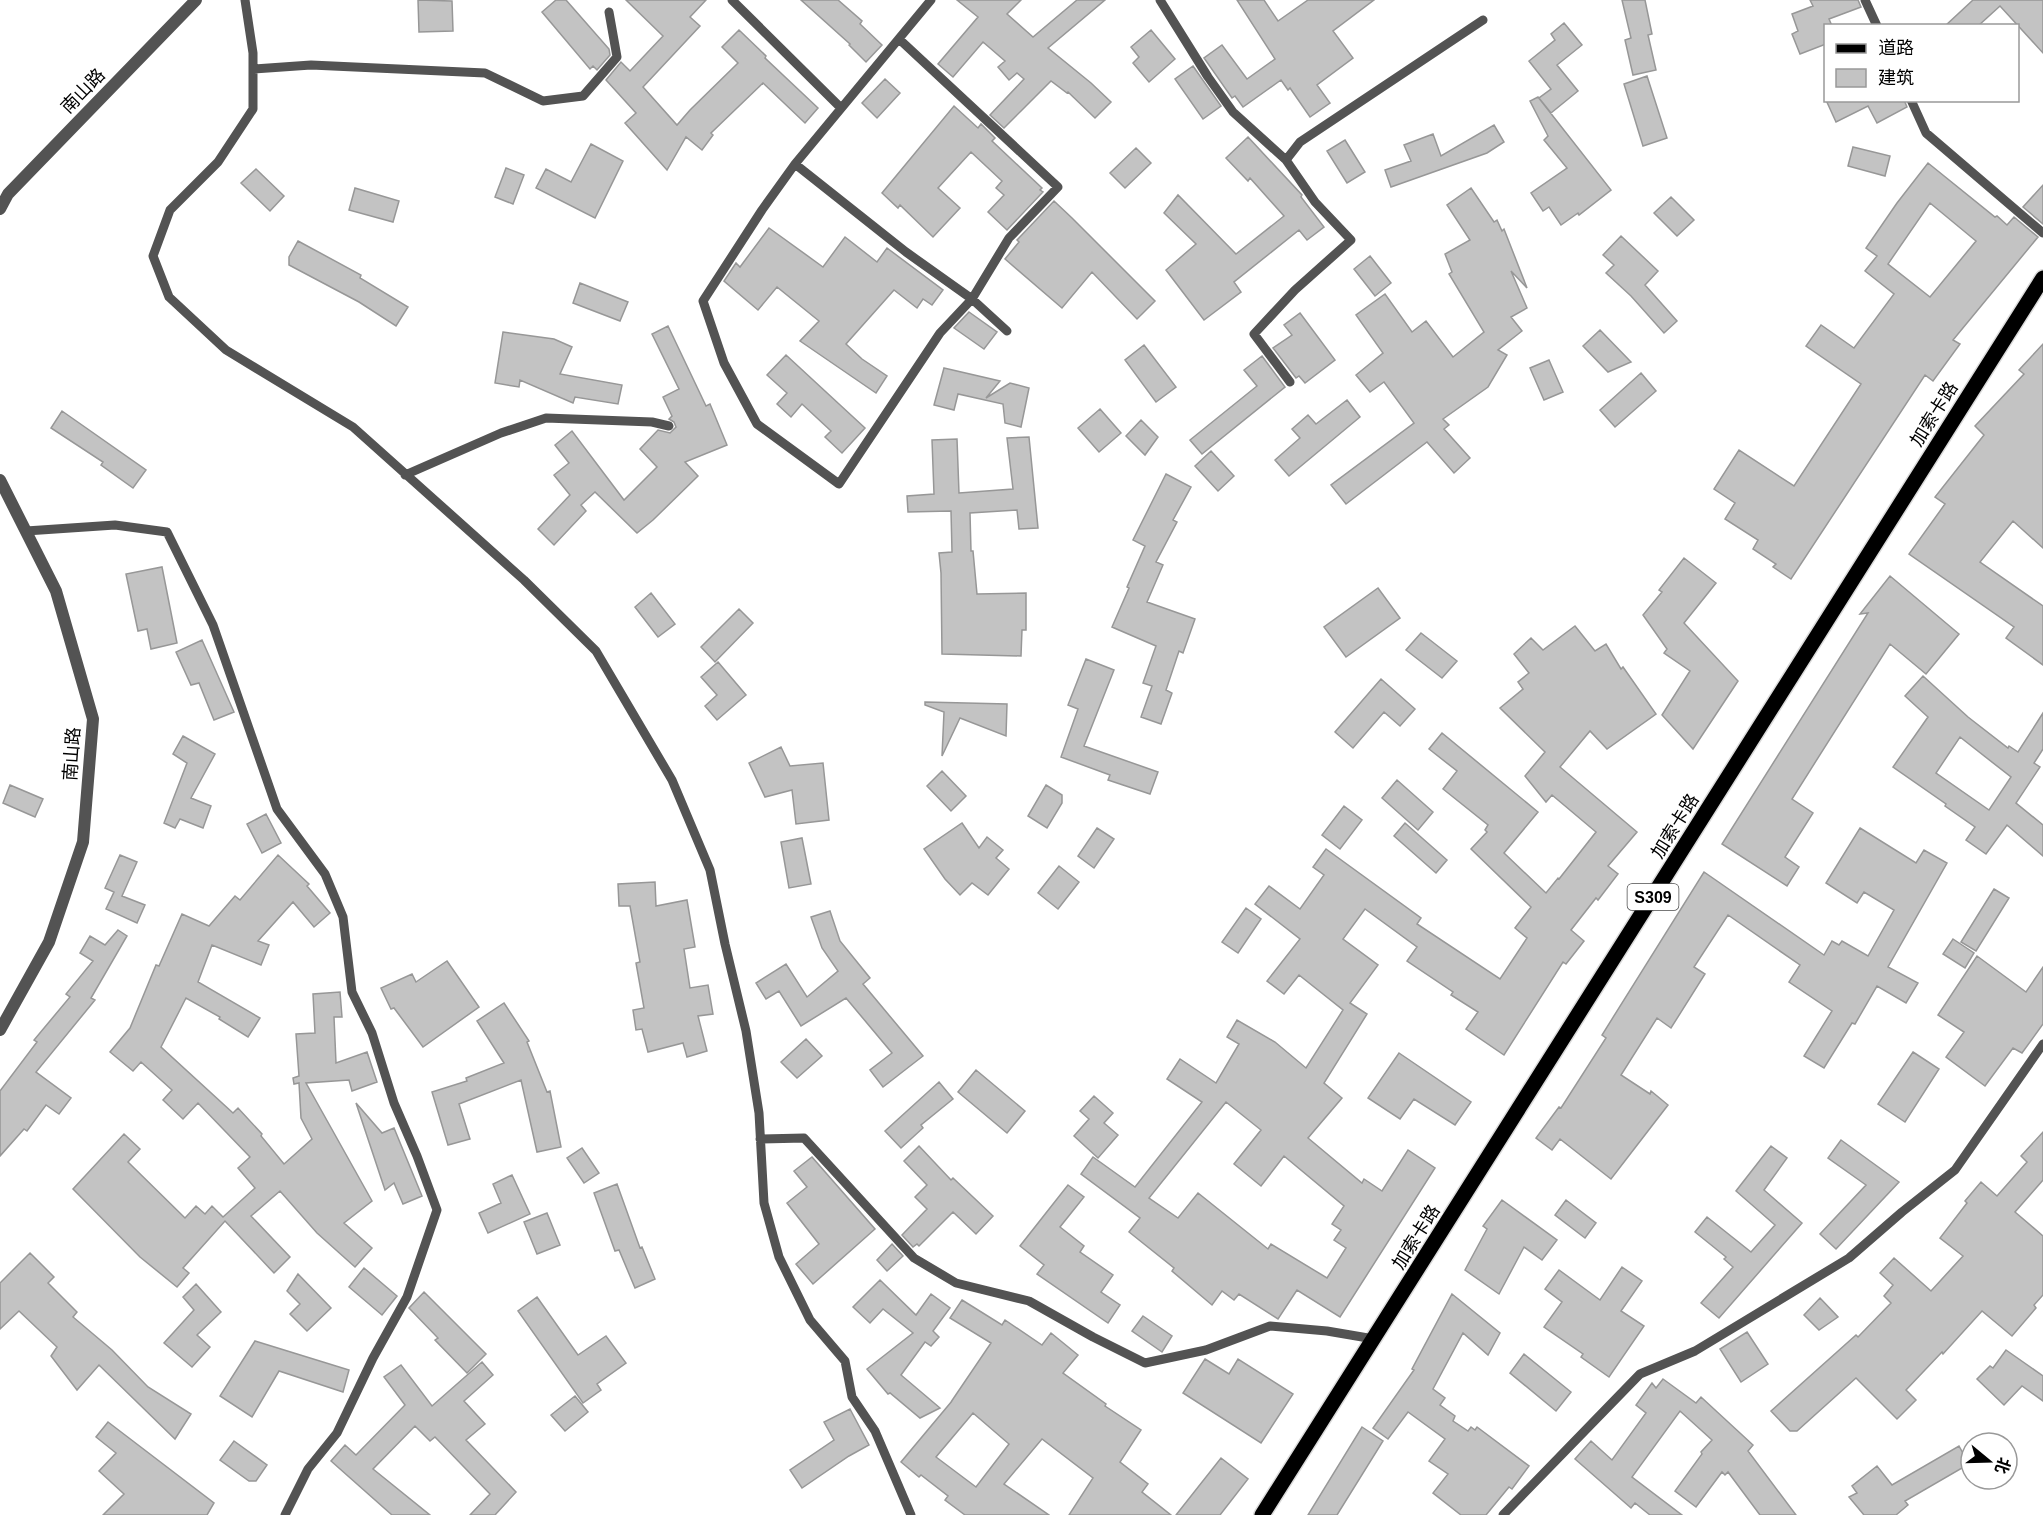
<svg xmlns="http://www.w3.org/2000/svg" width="2043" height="1515" viewBox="0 0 2043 1515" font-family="Helvetica,'Noto Sans SC',sans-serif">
	<rect width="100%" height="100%" fill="#fff"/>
	<path fill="#c3c3c3" stroke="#979797" stroke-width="1.5" fill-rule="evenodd" d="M418 0 452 1 453 31 419 32Z
		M556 0H566L609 49 610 55 597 70 593 66 590 69 542 12Z
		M626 0H706L690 17 700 26 643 87 677 125 690 110 738 63 722 47 739 30 766 56 765 58 818 108 805 123 763 83 711 133 713 135 702 150 686 137 667 170 625 123 636 113 606 80 621 62 630 71 663 36Z
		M801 0H838L862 21 860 24 882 45 866 62 849 45 850 44Z
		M957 0H1021L1007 14 1033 37 1077 0H1105L1048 48 1091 83 1111 102 1095 118 1068 92 1067 93 1051 81 1004 128 990 115 1024 79 1017 73 1009 80 998 67 1005 61 983 42 953 77 938 64 978 17Z
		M1237 0H1264L1278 21 1308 0H1374L1333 31 1353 58 1317 85 1330 103 1310 117 1290 88 1288 90 1281 80 1243 107 1235 96 1232 98 1204 58 1222 45 1247 79 1275 59Z
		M1622 0H1645L1652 34 1648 35 1656 70 1633 75 1625 40 1631 38Z
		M1810 0H1858L1861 7 1829 19 1832 26H1826V44L1800 54 1792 34 1798 31 1792 14 1813 6Z
		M1973 0H2043V53L2000 6 1978 26H1945Z
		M1564 23 1582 45 1557 65 1578 91 1551 113 1539 98 1551 89 1529 61 1555 40 1551 34Z
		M1151 30 1175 59 1149 82 1133 63 1139 57 1131 47Z
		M1193 66 1221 106 1203 119 1175 79Z
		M1647 76 1667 138 1643 146 1624 84Z
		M885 79 900 93 877 118 862 103Z
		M1538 97 1611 190 1579 215 1578 213 1561 225 1549 207 1543 211 1531 193 1567 168 1544 140 1548 136 1530 101Z
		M1826 100H1904L1907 107 1877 123 1868 106 1836 122Z
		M954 106 978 128 981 124 995 138 992 141 1042 188 1040 190 1043 192 1007 230 988 212 1004 195 996 188 1002 181 971 152 938 188 960 208 933 237 900 205 898 208 882 193Z
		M1494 125 1504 142 1487 153 1391 187 1385 170 1411 161 1404 145 1433 134 1441 156Z
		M1248 137 1302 195 1301 197 1324 227 1307 240 1299 230 1234 282 1241 292 1204 320 1166 270 1196 244 1164 213 1178 195 1236 254 1284 216 1250 178 1248 181 1226 158Z
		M1345 140 1365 172 1347 183 1327 151Z
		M591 144 623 161 595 218 536 188 546 169 571 182Z
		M1853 147 1890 156 1885 176 1848 166Z
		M1136 148 1151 163 1125 188 1110 173Z
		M1928 163 1995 217 1997 216 2007 225 2014 217 2038 237 1953 340 1960 344 1933 381 1925 375 1791 579 1773 567 1776 564 1753 549 1758 540 1725 519 1735 503 1714 489 1739 450 1794 486 1861 384 1806 346 1821 325 1854 348 1894 294 1865 271 1877 256 1866 248 1897 203ZM1930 203 1976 241 1930 297 1888 264Z
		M506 168 524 175 513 204 495 197Z
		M256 169 284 196 270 211 241 183Z
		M2043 185V224L2023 207Z
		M355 188 399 201 393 222 349 210Z
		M1471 188 1494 222 1497 220 1502 231 1504 229 1527 288 1511 271 1527 308 1511 317 1522 331 1498 350 1507 355 1488 387 1443 419 1449 425 1444 429 1470 458 1454 473 1427 442 1346 504 1331 485 1414 423 1384 382 1370 392 1356 375 1383 353 1356 315 1385 294 1412 332 1426 321 1453 357 1484 332 1449 274 1452 272 1445 254 1470 240 1447 205Z
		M1671 197 1694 220 1677 236 1654 213Z
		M1054 201 1072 218 1155 301 1137 319 1092 272 1062 308 1005 259 1019 242 1017 240Z
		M769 228 823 267 845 237 877 262 887 248 943 290 932 305 923 299 917 308 894 290 846 344 862 359 887 376 876 393 800 341 819 321 777 287 758 310 724 281 736 263 740 267Z
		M1621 236 1658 271 1645 285 1677 321 1664 333 1631 296 1606 273 1614 265 1603 255Z
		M298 241 361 275 360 278 408 307 396 326 359 302 289 265V257Z
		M1370 256 1391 283 1375 296 1354 269Z
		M580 283 628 302 620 321 573 303Z
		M969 312 997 332 984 349 954 328Z
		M1300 313 1335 360 1305 383 1299 376 1296 378 1273 348 1292 335 1284 325Z
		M668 326 706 406 710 404 727 445 685 462 698 476 653 520 637 533 595 492 581 505 586 511 554 545 538 529 570 495 554 475 569 463 555 445 572 431 624 500 657 467 640 449 658 430 670 433 676 427 674 422 669 419 672 416 663 397 679 389 652 334Z
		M1600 330 1631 362 1608 372 1583 346Z
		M503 332 554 339 572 347 560 374 622 385 618 404 575 397 573 403 520 380 519 387 495 383Z
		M2043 344V548L2013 521 1980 562 2043 606V665L2006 638 2014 627 1909 554 1945 504 1935 497 1984 435 1975 426 2024 374 2019 370Z
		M1144 345 1176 387 1156 402 1125 360Z
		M786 355 865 428 842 453 825 437 831 431 802 404 791 417 777 404 787 393 767 375Z
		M1262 356 1285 387 1202 454 1190 440 1257 386 1244 370Z
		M1549 360 1563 392 1544 400 1530 368Z
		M944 368 1000 381 986 398 1010 383 1029 388 1021 427 1005 423 1003 404 958 394 954 410 934 405Z
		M1641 373 1656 391 1615 427 1600 410Z
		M1347 400 1360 417 1289 476 1275 460 1300 438 1292 429 1308 415 1316 424Z
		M1100 409 1121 433 1099 452 1078 428Z
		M62 411 146 470 133 488 101 465 103 462 51 428Z
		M1141 420 1158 437 1145 455 1126 436Z
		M1029 437 1038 528 1019 529 1017 510 970 513 971 551H973L977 594 1026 593V630H1022L1021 656 942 654 941 573 939 553 952 552 951 511 908 512 907 496 934 494 932 440 957 439 959 493 1013 489 1007 438Z
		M1211 451 1234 476 1218 491 1195 466Z
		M1166 474 1191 487 1173 520 1177 522 1156 562 1163 565 1147 602 1195 619 1183 653 1179 651 1166 690 1172 693 1161 724 1141 717 1152 686 1143 683 1156 646 1112 627 1129 588 1127 587 1145 546 1133 540Z
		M1684 558 1716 583 1684 623 1738 681 1693 749 1662 715 1690 671 1664 653 1667 649 1643 615 1662 592 1659 590Z
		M162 567 177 643 151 649 147 629 138 631 126 574Z
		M1890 576 1959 634 1926 674 1890 644 1792 799 1813 813 1785 857 1799 867 1787 886 1722 844 1868 613 1860 614Z
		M1378 588 1400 618 1346 657 1324 627Z
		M651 593 675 624 658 637 635 607Z
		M739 609 753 623 715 662 701 647Z
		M1575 626 1595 651 1606 644 1621 669 1623 667 1656 714 1607 749 1590 731 1560 767 1637 832 1608 866 1618 874 1598 900 1596 898 1571 930 1584 941 1566 964 1563 962 1504 1055 1466 1029 1478 1012 1451 995 1453 992 1407 961 1417 947 1365 909 1343 939 1378 965 1350 1003 1367 1014 1324 1083 1342 1098 1308 1138 1362 1183 1364 1179 1382 1191 1408 1150 1435 1168 1340 1317 1297 1290 1278 1319 1239 1294 1234 1300 1222 1291 1212 1305 1172 1271 1174 1268 1129 1232 1140 1218 1081 1174 1093 1157 1135 1187 1202 1102 1167 1079 1180 1059 1216 1083 1239 1044 1227 1037 1237 1020 1275 1042 1306 1068 1343 1010 1299 975 1284 994 1267 981 1300 939 1255 904 1269 886 1300 909 1324 875 1313 867 1326 849 1421 918 1417 924 1500 979 1527 938 1515 928 1531 907 1471 849 1487 832 1485 830 1488 825 1443 789 1457 771 1429 749 1442 733 1538 812 1504 853 1546 893 1558 878 1559 879 1596 832 1552 795 1546 802 1525 776 1545 752 1500 708 1523 689 1518 682 1529 673 1514 654 1531 638 1543 650ZM1226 1102 1261 1130 1234 1164 1261 1186 1284 1156 1344 1206 1332 1224 1341 1230 1334 1240 1346 1248 1327 1278 1271 1244 1268 1249 1198 1193 1178 1218 1149 1198Z
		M1421 633 1457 661 1442 678 1406 650Z
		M202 640 234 712 214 720 199 683 191 685 176 652Z
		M1086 659 1114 670 1084 746 1158 772 1150 794 1108 780 1110 775 1061 757 1078 709 1068 705Z
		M718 662 746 695 717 720 705 706 717 695 701 677Z
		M1923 676 1968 717 2008 748 2009 746 2018 752 2043 713V749L2034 763 2040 767 2016 803 2043 825V856L2007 825 1986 854 1966 840 1975 827 1945 806 1946 804 1893 767 1928 717 1905 696ZM1960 737 2011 777 1989 810 1936 773Z
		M1381 679 1415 709 1400 726 1384 712 1353 748 1335 732Z
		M925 702 1007 704 1006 736 960 718 942 756 944 712 925 705Z
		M183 736 215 754 191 798 211 806 203 828 180 819 175 828 164 823 187 763 173 754Z
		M781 747 790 766 823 763 829 820 796 824 792 790 765 797 749 763Z
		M942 771 966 796 951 811 927 786Z
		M1397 780 1433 812 1418 830 1382 798Z
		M10 785 43 799 35 817 3 803Z
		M1046 785 1062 795V803L1047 828 1028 816Z
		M1344 806 1362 820 1340 849 1322 835Z
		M266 814 281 843 262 853 247 824Z
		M962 823 979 848 987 837 1003 850 996 858 1009 869 988 895 972 883 960 895 945 879 924 849Z
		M1405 823 1447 860 1436 873 1394 836Z
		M1097 828 1114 839 1094 868 1078 856Z
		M1860 828 1916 863 1924 850 1947 863 1888 967 1918 983 1906 1003 1877 986 1855 1024 1852 1023 1824 1068 1804 1056 1832 1011 1789 982 1800 965 1728 915 1694 967 1705 974 1671 1028 1657 1018 1621 1075 1650 1094 1651 1091 1668 1105 1611 1179 1560 1139 1552 1150 1536 1138 1559 1107 1561 1108 1606 1038 1602 1035 1704 872 1824 955 1832 941 1839 945 1842 941 1868 956 1894 910 1864 892 1857 903 1826 883Z
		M802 838 811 884 789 888 781 842Z
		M120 855 137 862 122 896 145 905 137 923 106 909 114 892 105 888Z
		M278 855 309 884 307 886 330 913 314 927 293 902 258 941 269 945 261 965 212 945 198 982 260 1018 248 1037 219 1019 220 1017 186 998 161 1047 233 1113 238 1108 262 1134 261 1136 284 1164 312 1139 301 1118 299 1083 294 1084 293 1078 299 1076 296 1034 315 1033 313 994 340 992 342 1017H334L336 1063 367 1052 377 1082 352 1091 349 1080 306 1083 372 1201 344 1223 372 1248 355 1267 317 1233 280 1191 251 1216 290 1257 274 1273 225 1221 183 1268 189 1273 177 1287 140 1257 73 1189 124 1134 140 1149 128 1162 185 1218 196 1206 205 1214 212 1206 223 1217 255 1188 238 1168 250 1157 198 1103 183 1119 163 1100 172 1090 141 1062 133 1071 110 1052 130 1028 156 965 159 966 182 914 209 926 235 896 240 900Z
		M1059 866 1079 882 1058 909 1038 893Z
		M655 882 656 906 687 900 695 947 684 949 690 988 708 985 713 1014 698 1016 707 1051 687 1057 683 1043 648 1052 642 1029 636 1030 633 1010 644 1008 636 963 640 962 630 906H619L618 884Z
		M1994 889 2009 898 1976 951 1961 942Z
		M1246 908 1261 919 1238 953 1222 942Z
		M830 911 840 941 870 978 863 984 923 1056 883 1087 870 1070 892 1053 846 998 801 1026 779 991 766 999 756 983 786 964 807 997 838 971 822 948 811 917Z
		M118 930 127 936 91 998 95 1000 36 1072 71 1098 59 1114 46 1105 27 1131 24 1129 0 1156V1091L37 1042 34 1040 70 997 66 994 93 961 80 953 90 936 105 945Z
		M1953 939 1974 953 1965 968 1943 954Z
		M1977 956 2026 992 2043 967V1024L2022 1053 2013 1048 1985 1086 1946 1057 1964 1032 1938 1015Z
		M447 961 479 1007 423 1047 394 1008 391 1009 381 988 412 974 416 982Z
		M504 1003 529 1041 527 1042 547 1092 550 1091 561 1147 537 1152 521 1080 459 1104 470 1139 448 1145 432 1092 467 1081 466 1078 504 1063 477 1021Z
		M806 1039 822 1056 797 1078 781 1062Z
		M1913 1052 1939 1069 1905 1122 1878 1104Z
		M1399 1053 1471 1102 1455 1125 1414 1099 1400 1119 1368 1098Z
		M976 1070 1025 1111 1007 1133 958 1092Z
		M939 1082 953 1099 921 1125 923 1128 901 1148 885 1131Z
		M1094 1096 1113 1113 1104 1123 1118 1135 1098 1158 1074 1136 1089 1119 1080 1111Z
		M356 1103 382 1133 394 1128 422 1196 403 1204 394 1183 385 1190Z
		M2043 1132V1180L2015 1212 2043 1236V1295L2034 1305 2036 1308 2012 1336 1982 1311 1943 1354 1942 1352 1906 1390 1916 1400 1897 1419 1856 1378 1797 1431H1790L1771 1411 1856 1335 1858 1337 1891 1303 1884 1296 1893 1285 1880 1273 1894 1258 1931 1291 1963 1256 1940 1238 1967 1203 1965 1201 1981 1182 1997 1196 2027 1162 2021 1156Z
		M1841 1140 1899 1182 1836 1249 1820 1234 1866 1185 1828 1158Z
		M919 1146 951 1180 953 1178 993 1216 976 1234 953 1212 919 1246 917 1244 913 1247 902 1235 927 1209 915 1197 927 1185 904 1161Z
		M1771 1146 1787 1158 1764 1190 1802 1223 1719 1318 1701 1303 1733 1267 1724 1259 1726 1257 1695 1232 1707 1217 1751 1252 1775 1225 1736 1191Z
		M582 1148 599 1173 584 1183 567 1158Z
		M812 1157 875 1229 813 1284 796 1264 819 1244 787 1203 807 1187 794 1171Z
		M512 1175 530 1214 488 1233 479 1213 501 1203 493 1184Z
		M617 1184 640 1248 642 1247 655 1279 635 1288 619 1250 615 1251 594 1193Z
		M1068 1185 1084 1197 1060 1227 1084 1246 1080 1252 1113 1275 1101 1292 1120 1305 1108 1323 1037 1274 1044 1265 1020 1246Z
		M1502 1200 1557 1240 1542 1260 1524 1247 1499 1294 1465 1270 1487 1229 1483 1226Z
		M1566 1200 1596 1223 1585 1238 1555 1215Z
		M547 1213 560 1245 537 1254 524 1222Z
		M892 1244 903 1256 887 1271 877 1260Z
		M30 1253 54 1277 48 1283 77 1312 73 1317 112 1350 148 1387 191 1414 175 1439 99 1365 77 1390 51 1356 57 1347 19 1311 0 1329V1283Z
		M1622 1267 1642 1281 1621 1311 1644 1326 1609 1377 1581 1357 1583 1354 1544 1327 1562 1302 1545 1289 1559 1270 1600 1300Z
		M364 1268 397 1296 382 1315 349 1287Z
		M298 1274 331 1308 307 1331 290 1314 300 1304 287 1291Z
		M880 1280 916 1315 931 1294 950 1308 933 1331 939 1337 931 1346 925 1342 901 1375 940 1408 920 1418 890 1393 888 1394 867 1369 913 1333 883 1309 870 1323 853 1307Z
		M196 1284 221 1312 197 1335 210 1347 192 1367 164 1343 194 1310 183 1297Z
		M424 1292 486 1354 467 1373 435 1340 438 1338 409 1308Z
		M1452 1294 1500 1333 1488 1355 1463 1333 1433 1389 1445 1398 1440 1405 1455 1416 1453 1421 1468 1431 1471 1427 1475 1430 1477 1427 1529 1466 1512 1489 1509 1487 1486 1515H1461L1433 1493 1448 1474 1429 1461 1445 1439 1408 1412 1388 1439 1373 1428 1414 1370 1412 1369Z
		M537 1297 578 1355 606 1336 626 1363 597 1384 601 1390 583 1403 518 1311Z
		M1820 1298 1838 1317 1819 1330 1804 1315Z
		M962 1300 1002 1325 1005 1320 1042 1345 1051 1333 1078 1355 1063 1373 1106 1404 1105 1406 1141 1430 1120 1462 1148 1484 1142 1492 1171 1515H1069L1093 1478 1042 1439 1004 1484 1049 1515H965L945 1500 948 1496 921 1475 919 1477 901 1462 952 1401 951 1402 991 1343 950 1318ZM973 1413 1009 1444 976 1487 936 1457Z
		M1143 1316 1172 1336 1162 1352 1132 1331Z
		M1747 1332 1768 1364 1741 1382 1720 1349Z
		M255 1341 349 1370 343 1392 279 1371 252 1417 220 1396Z
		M2006 1350 2043 1376V1401L2022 1386 2004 1405 1977 1379 1990 1366 1993 1368Z
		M1524 1354 1571 1392 1556 1411 1510 1373Z
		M1205 1359 1229 1374 1238 1359 1293 1394 1261 1443 1183 1393Z
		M482 1362 493 1375 464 1401 485 1424 466 1440 516 1492 495 1515H470L490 1494 435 1437 430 1441 415 1426 373 1469 430 1515H392L331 1461 345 1445 356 1455 405 1405 384 1377 401 1365 432 1406Z
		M1663 1379 1696 1403 1701 1397 1753 1445 1748 1451 1796 1515H1760L1728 1472 1725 1475 1722 1472 1696 1507 1675 1491 1702 1454 1701 1452 1712 1440 1680 1411 1632 1477 1682 1515H1650L1635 1503 1631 1508 1575 1459 1591 1441 1612 1460 1646 1413 1636 1405 1652 1383 1656 1388Z
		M575 1396 588 1412 565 1431 551 1415Z
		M850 1409 869 1445 849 1456 802 1488 790 1470 834 1440 824 1422Z
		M108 1422 214 1503 207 1515H103L124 1494 99 1471 116 1453 96 1437Z
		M1362 1427 1383 1441 1337 1515H1308Z
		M234 1441 267 1465 256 1481H249L220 1460Z
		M1959 1446 1969 1464 1905 1501 1908 1505 1896 1515H1864L1849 1497 1857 1493 1852 1486 1877 1466 1892 1485Z
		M1221 1458 1248 1479 1220 1515H1176Z"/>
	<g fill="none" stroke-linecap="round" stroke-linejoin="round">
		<g stroke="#dbdbdb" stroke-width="18">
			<path id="primary" d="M1262 1515 2043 278"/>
		</g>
		<path stroke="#535353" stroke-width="9" d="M245 0 253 53V109L218 162 170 210 153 256 169 297 226 350 353 427 524 580 596 651 672 780 710 870 725 944 746 1031 759 1113 764 1203 779 1257 810 1320 845 1361 852 1397 875 1431 911 1515
			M732 0 841 108
			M1160 0 1208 77 1233 112 1286 160 1315 202 1351 240 1295 290 1254 334 1290 382
			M1865 0 1877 26
			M899 39 1058 187 1009 238 972 299 940 333 839 484 757 424 724 363 703 301 762 210 795 164 931 0
			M253 69 311 65 485 73 543 101 583 96 617 57 609 12
			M1911 100 1926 133 2043 233
			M1286 160 1300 142 1483 20
			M795 164 906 252 972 299 1007 331
			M405 475 501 433 546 418 652 422 669 426
			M26 531 115 525 167 532 213 625 277 809 325 874 343 917 352 992 372 1033 394 1103 417 1156 437 1210 407 1297 373 1358 337 1433 308 1469 285 1515
			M760 1139 804 1138 914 1258 956 1283 1029 1301 1093 1337 1145 1363 1206 1350 1270 1326 1327 1331 1374 1339
			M1503 1515 1640 1374 1695 1351 1849 1258 1902 1212 1955 1170 2043 1044"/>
		<path stroke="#535353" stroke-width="12" d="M0 209 8 194 196 0
			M0 480 56 591 93 719 83 842 49 942 0 1030"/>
		<use href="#primary" stroke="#000" stroke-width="15"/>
	</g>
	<g text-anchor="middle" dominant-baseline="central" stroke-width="5" stroke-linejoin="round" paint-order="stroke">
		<rect fill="#fff" stroke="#4c4c4c" stroke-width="1.5" x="1627.5" y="884" width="51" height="26" rx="4.5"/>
		<g font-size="16" font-weight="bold" fill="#000">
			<text x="1653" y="897">S309</text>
		</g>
		<g font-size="18" fill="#000" stroke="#fff">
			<text transform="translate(83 91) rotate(-46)">南山路</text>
			<text transform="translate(1934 414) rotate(-58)">加索卡路</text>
			<text transform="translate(72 754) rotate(-86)">南山路</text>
			<text transform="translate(1675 826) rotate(-58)">加索卡路</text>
			<text transform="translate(1416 1237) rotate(-58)">加索卡路</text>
		</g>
	</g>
	<rect x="1824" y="24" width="195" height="78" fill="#ffffff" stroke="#999999" stroke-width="1.5"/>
	<rect x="1836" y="44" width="30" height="9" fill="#000000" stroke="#999999" stroke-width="1.5"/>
	<text x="1878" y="54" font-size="18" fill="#000000">道路</text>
	<rect x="1836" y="69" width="30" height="18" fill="#c3c3c3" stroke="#999999" stroke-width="1.5"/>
	<text x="1878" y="84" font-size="18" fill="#000000">建筑</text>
	<g transform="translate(1989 1461) rotate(109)"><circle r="28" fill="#ffffff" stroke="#999999" stroke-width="1.5"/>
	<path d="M0-4.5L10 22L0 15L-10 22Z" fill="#000000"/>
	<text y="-9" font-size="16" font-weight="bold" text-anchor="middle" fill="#000000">北</text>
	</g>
</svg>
